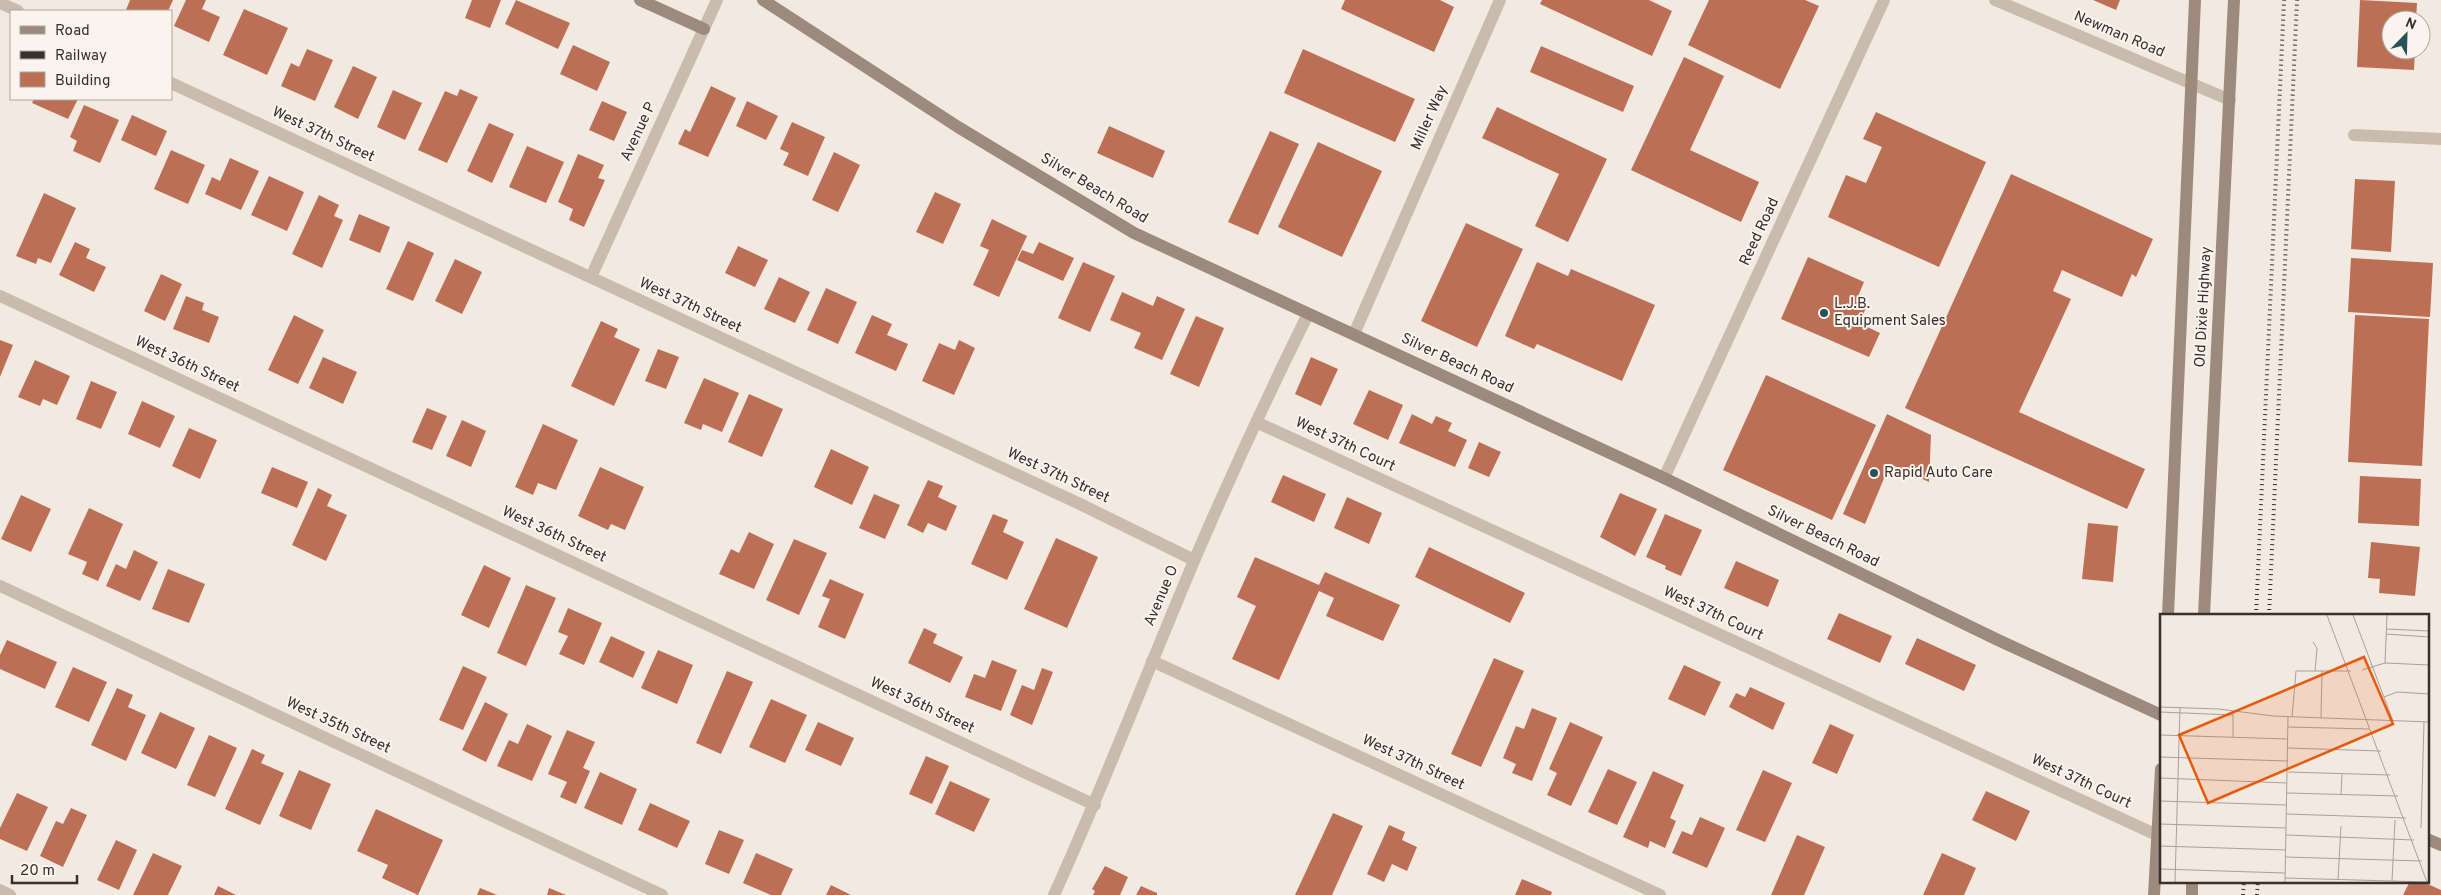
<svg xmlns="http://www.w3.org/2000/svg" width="2441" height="895" viewBox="0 0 2441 895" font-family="Overpass,sans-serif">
	<rect width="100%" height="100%" fill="#f2eae1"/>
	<path fill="#bc6f55" d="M130 0H173L168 11H129L126 10Z
		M186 0H206L202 9 220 17 209 42 174 26Z
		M472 0H501L490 28 465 18Z
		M516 0 570 23 558 49 505 24Z
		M1345 0H1440L1454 7 1434 52 1341 9Z
		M1542 0H1649L1672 11 1652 56 1540 4Z
		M1709 0H1805L1819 6 1780 89 1688 45Z
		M2093 0H2120L2116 10Z
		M2360 0 2417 3 2416 20H2391V50H2415L2414 70 2357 67Z
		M244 9 288 28 267 75 223 55Z
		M573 45 610 62 597 91 560 74Z
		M1541 46 1634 86 1623 112 1530 72Z
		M307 49 333 60 315 101 281 86 291 63 299 67Z
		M1303 49 1415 99 1395 142 1284 93Z
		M1684 57 1724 76 1690 150 1759 182 1741 222 1631 170Z
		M353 66 377 77 358 119 334 107Z
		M711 86 736 98 708 157 678 144 685 129 690 132Z
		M460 89 478 97 447 163 418 150 445 91 457 96Z
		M393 90 422 103 405 140 377 127Z
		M34 99H78L68 119 32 103Z
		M602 101 627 112 614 141 589 130Z
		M747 101 778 116 766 140 736 126Z
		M84 105 119 120 100 163 73 151 77 141 70 137Z
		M1497 107 1607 159 1568 242 1535 226 1559 174 1482 138Z
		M1876 112 1986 162 1939 267 1828 217 1846 175 1866 183 1882 147 1863 139Z
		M132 115 167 131 156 156 121 140Z
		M792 122 825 137 808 176 783 165 789 153 780 149Z
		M489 123 514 134 492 183 467 171Z
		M1109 126 1165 151 1153 178 1097 153Z
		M1270 131 1299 144 1258 235 1228 222Z
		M1318 142 1382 171 1342 257 1278 227Z
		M527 146 564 162 546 203 509 187Z
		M171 150 205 165 188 204 154 189Z
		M834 152 860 165 838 212 812 200Z
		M578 154 604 165 598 178 605 180 584 227 569 220 573 209 558 202Z
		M230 158 259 171 241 210 205 194 212 177 220 181Z
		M2011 174 2153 239 2136 277 2132 274 2122 297 2062 270 2053 291 2071 299 2019 412 2145 469 2127 509 1905 408Z
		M269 176 304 192 287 231 251 215Z
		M2355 179 2395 181 2391 252 2351 249Z
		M935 192 961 204 943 244 916 232Z
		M44 193 76 208 51 263 38 258 36 264 16 256Z
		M319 195 339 205 334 216 343 220 322 268 292 254Z
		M359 214 390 227 380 253 349 240Z
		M992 219 1027 236 999 297 973 285 989 250 980 246Z
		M1466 223 1523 249 1477 347 1421 321Z
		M408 241 434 253 413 301 386 289Z
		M75 242 90 249 86 258 106 267 94 292 59 275Z
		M1039 242 1074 258 1063 281 1017 260 1022 250 1033 254Z
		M738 246 768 260 755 287 725 273Z
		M1808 257 1864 282 1856 301 1867 306 1859 323 1880 333 1869 357 1781 319Z
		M2351 258 2433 263 2430 317 2348 312Z
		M455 259 482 272 462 314 435 301Z
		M1083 262 1115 276 1090 332 1058 318Z
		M1537 262 1568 276 1571 269 1655 305 1622 381 1537 344 1534 349 1505 336Z
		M161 274 182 284 165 321 144 311Z
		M779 277 810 292 795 323 764 309Z
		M826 288 857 302 838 344 807 330Z
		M1122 292 1153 306 1157 296 1185 309 1162 360 1134 348 1141 333 1110 320Z
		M186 296 204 303 202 310 219 317 209 343 173 329Z
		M294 315 324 330 298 384 268 370Z
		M872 315 892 324 887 335 908 344 896 371 855 353Z
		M2355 315 2429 319 2422 466 2348 462Z
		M1196 316 1224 328 1199 387 1170 374Z
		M601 321 618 329 614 337 640 349 614 406 571 386Z
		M0 340 13 345 0 377Z
		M959 340 975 348 954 395 922 381 939 343 955 350Z
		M658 349 679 357 666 389 645 381Z
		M323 357 357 372 343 404 309 388Z
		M1311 357 1338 369 1321 406 1295 394Z
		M35 360 70 376 57 405 43 399 40 406 18 397Z
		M1766 375 1876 425 1832 520 1723 470Z
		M704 378 739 393 722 432 703 424 701 430 684 423Z
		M91 381 117 392 101 429 76 419Z
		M1369 390 1403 405 1388 440 1353 424Z
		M749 394 783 409 762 457 728 442Z
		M142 401 175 416 160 448 128 434Z
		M427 408 447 416 432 450 412 442Z
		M1412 414 1432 424 1436 416 1452 423 1448 431 1467 440 1455 467 1399 443Z
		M1887 414 1931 435 1929 482 1890 464 1865 524 1843 514Z
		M462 420 486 431 471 467 446 456Z
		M543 424 578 440 556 490 538 483 533 495 515 487Z
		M189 428 217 440 200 479 172 466Z
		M1479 442 1501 452 1489 477 1468 468Z
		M831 449 869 467 852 505 814 487Z
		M272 467 308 482 297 508 261 493Z
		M600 467 644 487 625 530 611 524 608 530 578 516Z
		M1283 475 1326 494 1314 522 1271 502Z
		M2360 476 2421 479 2419 526 2358 523Z
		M928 480 943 486 938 497 957 506 946 531 928 523 923 533 907 525Z
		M318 488 332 495 327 506 347 515 326 561 292 545Z
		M1620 493 1657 509 1635 556 1600 537Z
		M874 494 900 505 885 539 859 528Z
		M21 495 51 509 31 552 1 539Z
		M1347 497 1382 513 1369 544 1334 528Z
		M89 508 123 524 98 581 82 574 87 562 68 554Z
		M993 514 1008 520 1003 532 1024 542 1007 580 971 564Z
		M1665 514 1702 530 1681 576 1665 569 1666 566 1646 557Z
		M2088 523 2118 526 2113 582 2082 579Z
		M749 532 774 544 754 589 719 574 731 549 739 553Z
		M1056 538 1098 557 1067 628 1024 609Z
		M794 539 827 553 799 615 766 600Z
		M2371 542 2420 547 2415 596 2379 593 2380 579 2368 578Z
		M1429 547 1525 593 1510 623 1415 577Z
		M134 550 158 562 140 601 106 586 116 564 126 569Z
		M1255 557 1319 585 1325 572 1400 605 1383 641 1326 616 1334 598 1319 591 1279 680 1232 659 1256 606 1237 597Z
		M1736 561 1779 580 1768 607 1724 588Z
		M484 565 511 578 489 628 461 615Z
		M168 569 205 584 189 623 152 609Z
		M830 579 864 594 845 639 818 627 830 599 822 596Z
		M526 585 556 598 526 666 497 653Z
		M568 608 602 623 584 665 559 654 568 636 558 632Z
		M1839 613 1892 636 1880 663 1827 639Z
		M924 628 937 634 933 643 963 657 950 683 908 663Z
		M611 636 645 652 633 678 599 662Z
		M1917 638 1976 665 1964 691 1905 664Z
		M7 640 57 662 45 689 0 669V655Z
		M658 650 693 665 677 704 641 688Z
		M1494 658 1524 671 1481 767 1451 754Z
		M992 660 1017 670 1001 711 965 697 974 674 985 678Z
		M1684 665 1721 682 1705 716 1668 699Z
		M463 666 487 677 463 730 439 720Z
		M73 667 107 682 89 722 55 707Z
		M1042 668 1053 672 1032 725 1010 715 1022 685 1034 690Z
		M727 671 753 682 721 754 696 743Z
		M1750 687 1785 703 1773 730 1729 707 1736 693 1745 697Z
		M117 688 133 695 128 707 146 715 126 761 91 745Z
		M771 699 807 715 785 763 749 747Z
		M485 702 508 714 486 762 462 750Z
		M1532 708 1557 718 1532 781 1512 773 1516 764 1503 758 1516 726 1524 729Z
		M160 712 195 728 176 769 141 753Z
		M818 722 854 738 841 766 805 750Z
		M1570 722 1603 737 1571 806 1547 795 1557 773 1549 769Z
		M527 724 552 736 532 781 497 766 509 740 518 744Z
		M1830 724 1854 735 1837 774 1812 763Z
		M567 730 595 742 583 768 590 771 576 804 560 797 567 782 548 774Z
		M209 735 237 748 215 797 187 785Z
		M252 749 265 755 261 763 284 773 260 825 225 809Z
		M926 756 949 766 932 804 909 794Z
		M1608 769 1637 782 1617 825 1588 812Z
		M299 770 331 784 311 830 279 816Z
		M1763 770 1792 783 1765 842 1736 830Z
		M1653 771 1684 785 1670 818 1676 821 1665 848 1650 841 1648 848 1623 837Z
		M600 772 637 789 622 825 584 808Z
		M950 781 990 799 974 832 935 814Z
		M1986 791 2030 811 2016 841 1972 820Z
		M17 793 48 807 27 851 0 839V828Z
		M650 803 690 821 677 848 638 830Z
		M71 808 87 815 63 867 40 856 56 821 63 824Z
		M376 809 443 840 418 895 382 878 388 865 357 851Z
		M1333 813 1363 826 1332 895H1295Z
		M1700 817 1725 828 1707 868 1672 853 1682 831 1692 835Z
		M1389 825 1405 832 1402 840 1417 847 1407 871 1392 864 1384 882 1367 874Z
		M719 830 744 840 729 874 705 864Z
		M1797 835 1825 847 1804 895H1771Z
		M116 840 137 850 119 890 97 880Z
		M153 853 182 866 168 895H133Z
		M756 853 793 869 781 895H771L743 883Z
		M1942 853 1976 868 1964 895H1923Z
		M1105 866 1128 877 1120 895H1093L1095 891 1092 889Z
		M1522 879 1552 892 1551 895H1515Z
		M2410 881H2421L2441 890V895H2403Z
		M831 885 851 895H826Z
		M218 886 236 895H214Z
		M1141 886 1157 893V895H1136Z
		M480 888 497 895H477Z
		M549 888 566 895H547Z"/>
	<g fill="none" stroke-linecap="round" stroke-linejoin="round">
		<path stroke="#c9bbae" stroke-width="12" d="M1995 0 2230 100
			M0 3 18 11
			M171 83 1080 504 1194 560
			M2354 135 2441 139
			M591 277 717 0
			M0 296 1095 805
			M1354 334 1500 0
			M1256 422 2157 835
			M1664 478 1884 0
			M0 586 662 895
			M1152 661 1660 895
			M0 890 10 895
			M1054 895C1104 785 1147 672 1194 561 1230 477 1268 395 1308 314"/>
		<path stroke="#9d8a7f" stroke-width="12" d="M640 0 704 29
			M763 0 958 127 1134 233 1664 478 1998 640 2161 715
			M2168 615 2195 0
			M2204 615 2234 0
			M2427 839 2441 845
			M2154 895 2161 769
			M2192 895V881"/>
		<path stroke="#39302c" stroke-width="4" stroke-dasharray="1 4" stroke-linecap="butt" d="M2256 615 2284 0
			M2269 615 2297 0
			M2243 895 2244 881
			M2257 895 2258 881"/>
	</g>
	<g fill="#245457" stroke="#f9f4ee" stroke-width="2">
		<circle cx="1824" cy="313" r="5"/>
		<circle cx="1874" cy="473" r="5"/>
	</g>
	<g text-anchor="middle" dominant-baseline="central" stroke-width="4" stroke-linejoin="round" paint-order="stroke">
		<g font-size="15" fill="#39302c" stroke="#f9f4ee">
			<text transform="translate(2119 35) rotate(23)">Newman Road</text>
			<text transform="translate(1430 118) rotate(-66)">Miller Way</text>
			<text transform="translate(639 132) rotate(-65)">Avenue P</text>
			<text transform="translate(323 135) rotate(25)">West 37th Street</text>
			<text transform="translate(1094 189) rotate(31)">Silver Beach Road</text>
			<text transform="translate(1760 232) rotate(-65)">Reed Road</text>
			<text transform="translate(690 306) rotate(25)">West 37th Street</text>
			<text transform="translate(2204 307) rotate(-87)">Old Dixie Highway</text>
			<text transform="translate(1457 364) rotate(25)">Silver Beach Road</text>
			<text transform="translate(187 365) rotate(25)">West 36th Street</text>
			<text transform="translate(1345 445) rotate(25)">West 37th Court</text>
			<text transform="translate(1058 476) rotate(25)">West 37th Street</text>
			<text transform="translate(554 535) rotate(25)">West 36th Street</text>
			<text transform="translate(1823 537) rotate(26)">Silver Beach Road</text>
			<text transform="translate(1162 596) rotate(-67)">Avenue O</text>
			<text transform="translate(1713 614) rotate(25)">West 37th Court</text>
			<text transform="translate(922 706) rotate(25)">West 36th Street</text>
			<text transform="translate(338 726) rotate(25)">West 35th Street</text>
			<text transform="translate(1413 763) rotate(25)">West 37th Street</text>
			<text transform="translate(2081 782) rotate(25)">West 37th Court</text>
		</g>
		<g font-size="15" fill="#39302c" stroke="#f9f4ee" text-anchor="start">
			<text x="1834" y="304">L.J.B.<tspan x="1834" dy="17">Equipment Sales</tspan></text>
			<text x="1884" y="473">Rapid Auto Care</text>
		</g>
	</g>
	<g transform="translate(2160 614)">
		<rect width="269" height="269" fill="#f2eae1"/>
		<path fill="none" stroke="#a8a099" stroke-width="1" d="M167 1 267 268M193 1 233 107M226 15 269 17M226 20 269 23M153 28 157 34 155 57M225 49 227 1M202 56 225 49 269 51M224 83 237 78 269 80M0 93 59 95 113 102 269 108M0 98 73 101M132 103 136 57H191M161 104 162 57M128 113 209 115M0 121 128 125M73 123V99M128 134 221 137M0 143 128 147M128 158 230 161M0 164 127 169M127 179 238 182M181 181 182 160M0 187 127 191M127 200 246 204M0 210 126 214M261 214 264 108M126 221 254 226M0 232 126 236M125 243 262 247M0 255 125 259M125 264 268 268M178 266 181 212M232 267 235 206M15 268 20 93M125 268 128 103"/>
		<path fill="#e8590c" fill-opacity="0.15" stroke="#e8590c" stroke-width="2.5" d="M204 43 233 110 48 189 19 121Z"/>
		<rect width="269" height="269" fill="none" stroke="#39302c" stroke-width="2.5"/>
	</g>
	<rect x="10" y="10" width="162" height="90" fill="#f9f4ee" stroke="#aca6a0"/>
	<rect x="20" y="26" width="25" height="8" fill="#9d8a7f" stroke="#aca6a0"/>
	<text x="55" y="35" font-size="15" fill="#39302c">Road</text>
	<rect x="20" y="51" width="25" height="8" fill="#39302c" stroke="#aca6a0"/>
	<text x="55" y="60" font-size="15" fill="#39302c">Railway</text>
	<rect x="20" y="72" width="25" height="15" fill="#bc6f55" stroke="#aca6a0"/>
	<text x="55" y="85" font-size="15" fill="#39302c">Building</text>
	<g transform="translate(2406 35) rotate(23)"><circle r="24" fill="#f9f4ee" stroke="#aca6a0"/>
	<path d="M0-4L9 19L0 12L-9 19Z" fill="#245457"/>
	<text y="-8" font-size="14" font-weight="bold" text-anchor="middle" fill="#39302c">N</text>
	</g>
	<path d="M12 875v8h65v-8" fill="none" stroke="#39302c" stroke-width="2.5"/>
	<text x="20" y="875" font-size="15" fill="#39302c" stroke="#f9f4ee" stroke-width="4" paint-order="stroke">20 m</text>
</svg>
